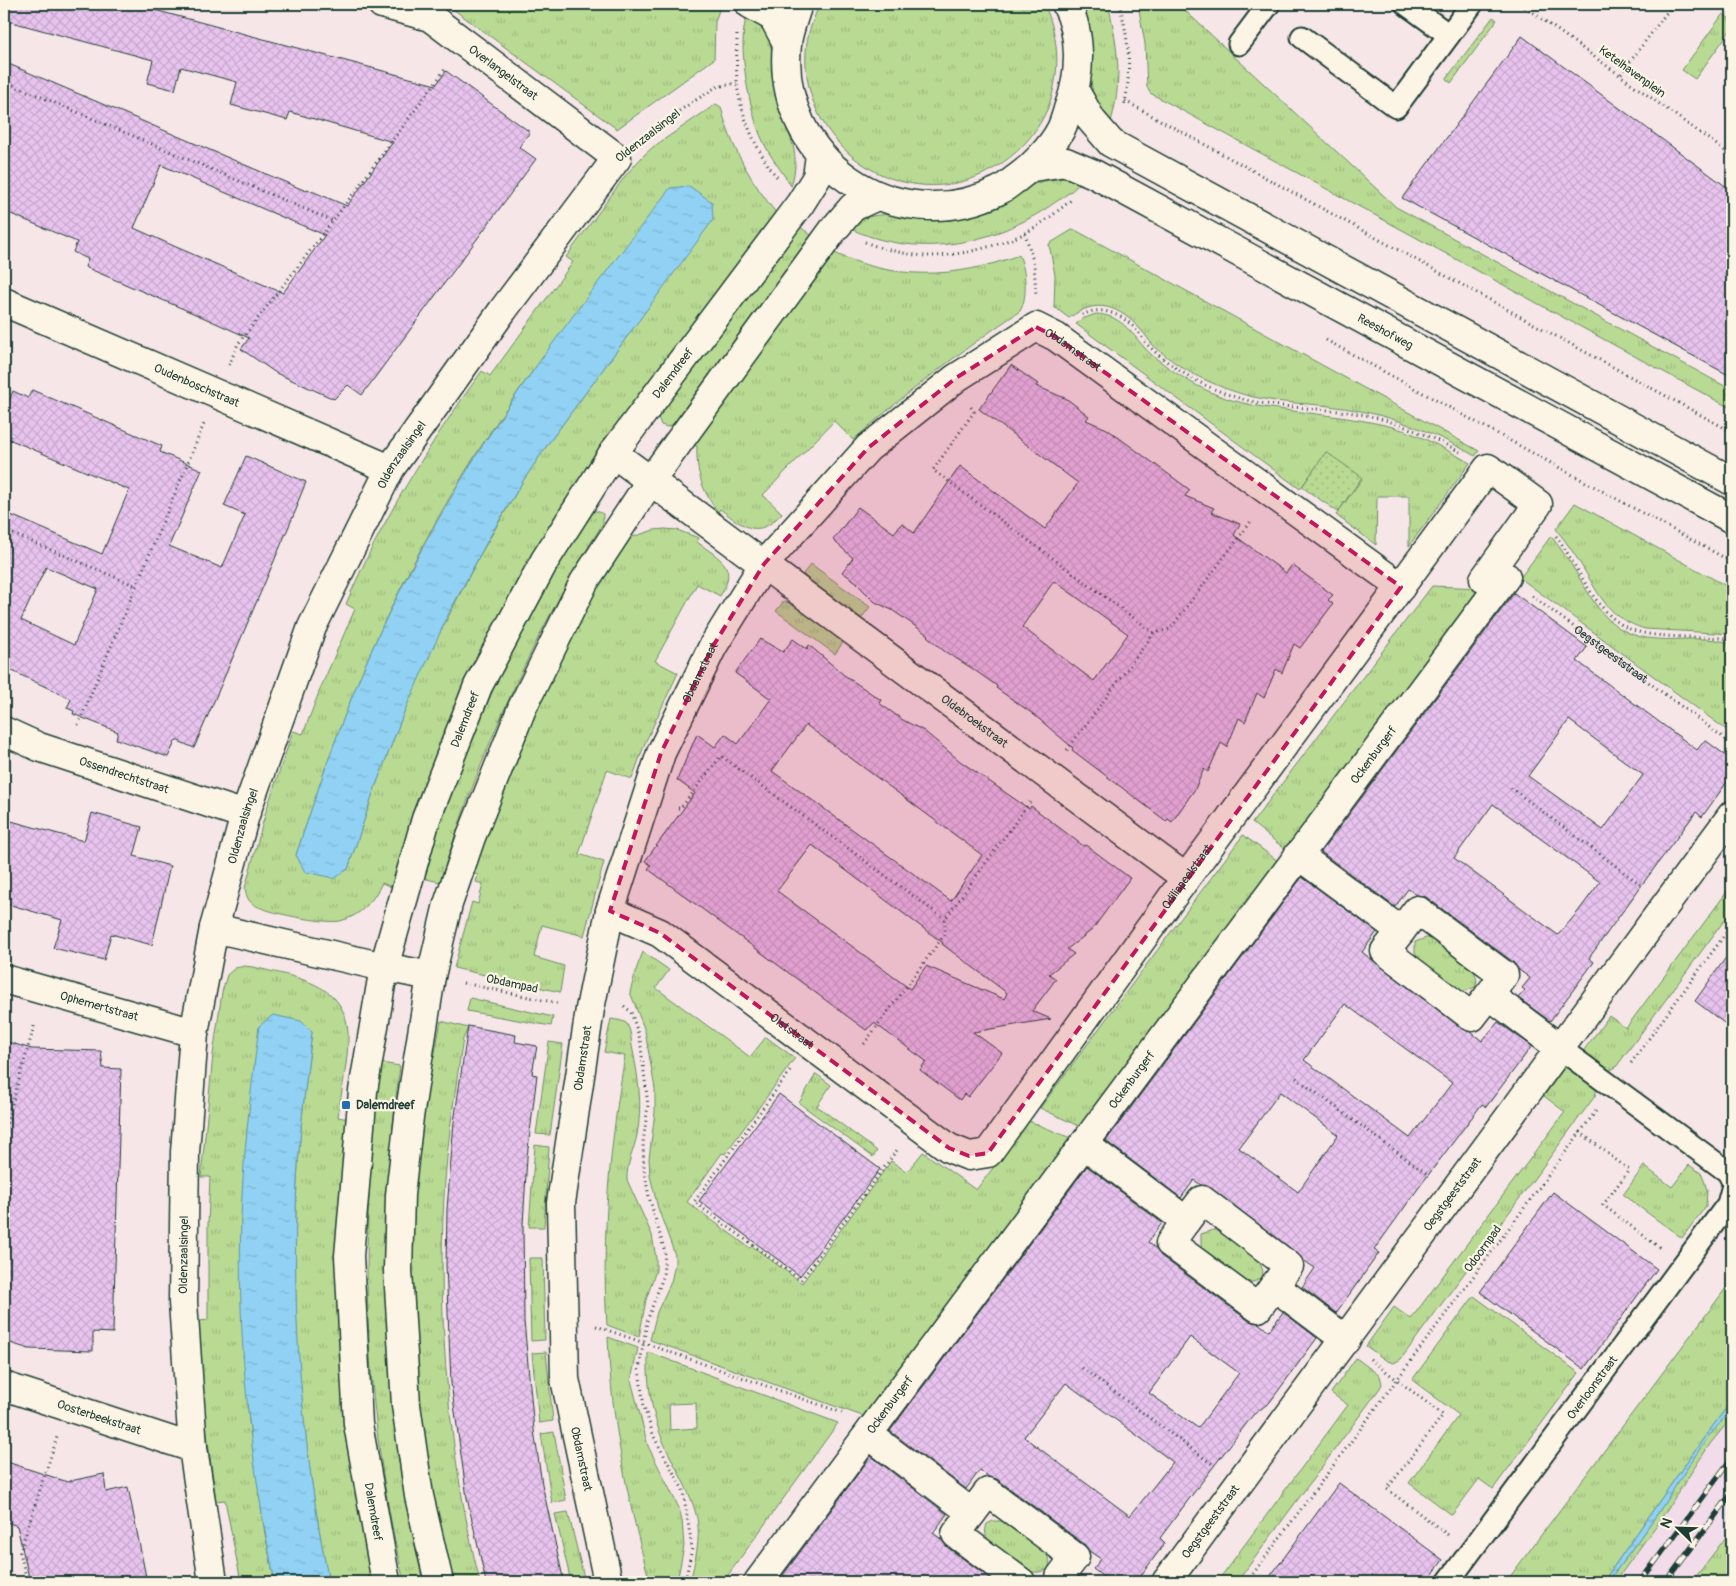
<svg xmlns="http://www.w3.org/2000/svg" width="1736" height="1586" viewBox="0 0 1736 1586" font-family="Pangolin,sans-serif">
	<defs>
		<pattern id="grass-tufts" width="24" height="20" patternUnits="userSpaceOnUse" patternTransform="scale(1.25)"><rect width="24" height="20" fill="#b9da93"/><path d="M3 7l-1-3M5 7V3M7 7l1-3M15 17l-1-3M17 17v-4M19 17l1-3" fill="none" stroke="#9fbc7f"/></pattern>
		<pattern id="park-dots" width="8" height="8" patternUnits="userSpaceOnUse" patternTransform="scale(1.25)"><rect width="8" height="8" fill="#b9da93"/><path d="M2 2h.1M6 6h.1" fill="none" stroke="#9fbc7f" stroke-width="1.8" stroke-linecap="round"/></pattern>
		<pattern id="water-ripples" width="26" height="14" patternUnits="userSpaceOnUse" patternTransform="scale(1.25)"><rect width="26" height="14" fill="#91d1f3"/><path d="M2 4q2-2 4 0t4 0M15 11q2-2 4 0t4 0" fill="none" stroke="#7db4d1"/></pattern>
		<pattern id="building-cross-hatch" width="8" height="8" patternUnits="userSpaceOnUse" patternTransform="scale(1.25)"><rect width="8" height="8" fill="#e8c3ee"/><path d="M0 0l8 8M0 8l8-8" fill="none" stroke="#c7a8cd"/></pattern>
	</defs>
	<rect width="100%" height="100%" fill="#f6e6e8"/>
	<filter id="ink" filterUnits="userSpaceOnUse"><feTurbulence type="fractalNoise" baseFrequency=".02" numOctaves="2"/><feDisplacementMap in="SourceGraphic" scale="10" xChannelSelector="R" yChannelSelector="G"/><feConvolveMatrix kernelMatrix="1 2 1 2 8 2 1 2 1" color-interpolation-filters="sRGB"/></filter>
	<g filter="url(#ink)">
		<path fill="#f2dcea" d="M1732 1417V1531L1729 1533 1692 1582H1615L1658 1523 1710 1444Z"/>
		<path fill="url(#grass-tufts)" stroke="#6c8c64" fill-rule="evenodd" d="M446 4H721L715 22 714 59 617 129Z
			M820 4H1044C1060 38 1061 75 1047 110 1035 136 1016 156 991 170 905 218 800 148 806 51 807 34 813 19 820 4Z
			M1079 4H1108L1109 7C1118 50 1123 82 1110 125L1097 105 1093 94Z
			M1138 4H1178L1396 207 1732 390V409L1150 93 1147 87 1145 44Z
			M748 14C756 21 763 28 768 37 775 54 772 76 776 94 783 130 804 147 791 186 782 171 770 157 763 141 750 115 735 40 748 14Z
			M1723 14 1732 20V28L1695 79 1682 70Z
			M1493 17 1497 20 1451 83 1446 79Z
			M716 104 721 107C731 148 751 181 777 214L610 441 394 888 382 883C373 901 361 916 340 921 326 924 265 913 253 904 247 900 246 894 245 888L266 811 293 731 303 734 321 687 355 609 346 604C381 521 429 444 482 371L490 376 573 262 566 257 626 175 643 156 653 147ZM690 188 708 201 629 334 548 444 523 481 480 555 430 652 404 712 373 793 348 869 331 877 309 872 296 855C316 795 336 735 360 677 408 562 474 447 550 348 565 329 581 312 597 294 628 259 659 223 690 188Z
			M1068 178 1080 180V183C1071 193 1058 200 1047 208 988 246 914 259 849 228 876 202 918 223 953 217 965 215 996 205 1007 199 1015 195 1022 190 1030 186 1042 180 1055 179 1068 178Z
			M799 226 811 235 673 424 667 427 661 425 658 417 659 414Z
			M1072 230 1077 231 1479 451 1475 456C1432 431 1386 413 1336 407 1312 403 1288 404 1264 399 1245 396 1228 390 1210 382 1190 374 1169 360 1153 345 1149 341 1146 335 1141 330 1119 306 1097 297 1069 318L1054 307 1055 275 1049 244Z
			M830 251C893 281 955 279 1019 255 1026 269 1028 298 1020 311 961 351 906 393 853 440L834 421 763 495 782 513C758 540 744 527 720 509L718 512C702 491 696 472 697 446L691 445Z
			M1096 314C1120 315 1130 331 1144 347 1149 353 1155 358 1161 362 1179 376 1199 388 1220 396 1249 407 1279 409 1309 413 1333 416 1357 419 1380 424 1412 430 1442 447 1470 463L1409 546V496H1377L1376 545 1336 515 1362 479 1326 453 1300 489 1076 324 1082 319Z
			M1575 503 1732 589V634L1645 629C1609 618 1601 598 1583 568 1575 554 1566 542 1556 529Z
			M593 511H597L603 514V523C532 637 480 753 440 882L422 878 443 812 471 739 505 663 562 557Z
			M665 529 677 530 699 538 697 542C720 559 739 566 720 596L697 584 655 661 678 673 645 743 632 779 607 770 579 854 604 862 584 936 542 925 534 957 564 966 560 992 454 968 472 902 478 904 483 884 476 882 478 875 467 872 560 647 631 532 632 537 654 530Z
			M1551 536C1560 548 1570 561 1577 574 1597 608 1611 636 1656 639 1681 641 1708 635 1732 644V734L1520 578Z
			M811 564 870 607 860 620 816 588 803 574Z
			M1432 586 1483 588 1290 853 1252 823Z
			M784 601 798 607 844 641 835 654 776 611Z
			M1243 835 1282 864 1085 1129 1040 1108Z
			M1732 885V910L1616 1067 1609 1071H1606L1581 1054 1609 1016 1626 1028Z
			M1426 938 1434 939 1474 970 1477 981 1475 987 1466 991 1455 990 1418 962 1415 954V942Z
			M643 952 669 970 656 988 750 1057 766 1037 795 1058 725 1154 722 1153 687 1202 750 1248 752 1246 802 1283 891 1161 907 1172 923 1152 976 1190 1029 1121 1078 1141 868 1418 650 1340 657 1312 671 1282 675 1264V1255L658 1208 650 1176 649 1159 655 1112V1089L645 1031 630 992 637 967Z
			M245 966C257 967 268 971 279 973 313 981 346 992 348 1033 349 1058 341 1092 338 1117L349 1119 379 1582H329C304 1459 292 1335 296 1210 297 1150 305 1091 312 1032L298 1021 276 1017 251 1096 245 1156 241 1219 244 1343 249 1422 265 1534 275 1582H241L225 1500 216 1501 204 1411 199 1321 208 1320V1225L210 1177H201L213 1055 222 992 227 975 235 968Z
			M470 998 553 1017 551 1026 467 1011Z
			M611 1019C616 1020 622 1020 626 1023 631 1029 631 1039 632 1046 638 1075 643 1105 637 1135 634 1150 626 1165 627 1180L652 1235 656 1258V1270L646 1300 639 1337 607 1325C601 1235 610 1145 625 1056L604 1052Z
			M441 1021 468 1028 463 1039C455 1091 447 1143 444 1196 437 1325 449 1457 480 1582H448L425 1468 411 1313 412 1196 426 1057 434 1058Z
			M549 1042 563 1044 550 1135 536 1134Z
			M381 1063 400 1066C376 1239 384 1413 423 1582H404C374 1455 362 1325 369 1195 371 1151 376 1107 381 1063Z
			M1568 1063 1597 1088 1595 1096 1401 1359 1394 1363 1387 1361 1366 1346 1394 1307 1411 1319 1565 1112 1544 1096Z
			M816 1074 831 1085 817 1106 877 1151 873 1157 799 1103Z
			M535 1145 549 1147 544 1227H529Z
			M1689 1165 1702 1174 1707 1190 1706 1206 1682 1238 1623 1195 1644 1166 1672 1187Z
			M1213 1230H1221L1257 1255 1263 1271 1262 1278 1254 1282 1243 1281 1204 1252 1201 1245V1234Z
			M529 1258H543L545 1340 531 1341Z
			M1732 1280V1400L1693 1453 1603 1582H1506Z
			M1474 1296 1579 1373 1493 1489 1479 1479 1452 1515 1409 1483 1459 1415 1412 1380Z
			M608 1337 638 1348 631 1380 648 1446 679 1508 682 1520 684 1546 677 1582H650C628 1503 611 1420 608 1337Z
			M546 1352 553 1421 539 1423 532 1353Z
			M648 1352 838 1423 723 1582H690C695 1561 701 1540 697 1518 691 1491 674 1467 663 1441 651 1412 647 1383 648 1352ZM696 1403 697 1428 670 1430 669 1404Z
			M1356 1358 1380 1376 1382 1384 1380 1388 1237 1582H1217L1348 1405 1331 1393Z
			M1732 1408V1417L1710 1444 1658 1523 1615 1582H1608L1658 1513 1703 1443Z
			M554 1432 566 1500 552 1503 541 1434Z
			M568 1512 585 1582H571L555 1514Z
			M993 1521H1005L1044 1548 1050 1562 1048 1569C1042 1573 1032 1573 1025 1570 1020 1569 1015 1564 1011 1561 999 1552 980 1541 987 1524Z
			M1732 1529V1582H1692Z"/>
		<path fill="url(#park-dots)" stroke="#6c8c64" d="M1326 452 1362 477 1338 512 1302 487Z"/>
		<path fill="url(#water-ripples)" stroke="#6396a7" d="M689 186 712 202 713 220 548 444 523 481 490 536 449 613 404 712 373 793 348 869 334 879 330 877 305 872 296 855C316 795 336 735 360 677 388 610 422 546 459 484 520 380 597 285 670 188Z
			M273 1015 301 1021 312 1032C305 1091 297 1150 296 1210 293 1335 304 1459 329 1582H275C250 1462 237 1343 241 1219 243 1154 251 1090 259 1026Z
			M1732 1400V1408L1703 1444 1658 1513 1608 1582H1603L1693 1453Z"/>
		<path fill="url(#building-cross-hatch)" stroke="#1f3d34" fill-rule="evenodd" d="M4 4H132L436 85 446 71 530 132 519 147 536 159 362 395 348 385 334 399 276 373 241 349 249 338 207 319 85 267 88 259 73 252 77 242 4 211V62L306 191 307 189 347 206 393 142 290 112 287 120 231 105 237 82 181 67 175 90 147 83 153 60 4 20ZM161 165 289 220 325 235 283 293 176 247 134 228Z
			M1522 36 1732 191V377L1402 198Z
			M1011 365 1038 384 1036 386 1067 399 1089 416 1086 420 1107 429 1190 490 1185 496 1214 508 1211 512 1240 524 1234 535 1286 573 1292 565 1333 595 1328 600 1333 604 1300 648 1294 644 1282 673 1276 669 1264 698 1257 693 1245 722 1239 718 1227 747 1221 743 1208 772 1204 769 1195 789 1172 822 1168 819 1166 821 1072 750 1073 748 1033 714 996 688 997 686 970 667 944 651 927 636 928 635 892 610 875 602 857 584 858 583 842 572 853 558 833 540 858 507 894 533 902 523 914 533 960 466 1045 529 1078 483 979 409ZM1054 581 1128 634 1094 681 1022 627Z
			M32 390 162 446 160 452 202 470 169 546 222 568 245 515 224 506 246 456 306 482 297 504 298 505 194 748 176 740 168 757 116 739 118 732 73 714 74 711 67 708 71 699 4 667V512L102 554 129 490 4 437V413L13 391 28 398ZM46 567 98 589 74 645 21 620Z
			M1514 593 1587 647 1577 661 1697 750 1705 740 1732 760V775L1702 817 1696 812 1644 882 1589 958 1594 962 1550 1021 1518 998 1525 990 1522 988 1530 978 1519 970 1513 962 1426 897 1417 895 1408 889 1395 907 1321 852ZM1569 720 1643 775 1603 830 1528 776ZM1493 804 1600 882 1577 913 1558 935 1454 858Z
			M760 639 783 652 793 639 807 649 809 645 844 675 881 700 879 703 903 720 924 731 960 761 1029 809 1031 806 1082 845 1084 846 1086 845 1130 878 1092 930 1067 949 1074 954 1049 974 1056 979 1032 1011 1051 1019 973 1032 1002 1053 968 1097 964 1094 960 1100 920 1070 926 1061 874 1023 866 1030 648 869 651 865 645 861 695 793 677 780 697 734 715 747 725 734 738 744 771 699 735 673ZM806 725 982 855 951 901 772 771ZM812 845 943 943 942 944 1007 993 1004 999 926 966 910 989 777 891Z
			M92 813 142 827 134 856 170 866 152 945 111 934 104 960 53 948 62 920 4 903V819L84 841Z
			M1302 877 1377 932 1362 952 1463 1029 1471 1032 1482 1041 1498 1022 1532 1046 1486 1107 1482 1104 1417 1190 1374 1250 1379 1253 1336 1313 1302 1287 1315 1268 1303 1260 1298 1254 1211 1188 1201 1185 1194 1180 1181 1198 1106 1141ZM1345 1004 1452 1083 1410 1138 1304 1060ZM1280 1092 1338 1135 1298 1192 1239 1148Z
			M1732 949V1029L1695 1001Z
			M468 1026 516 1035 515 1042 537 1046 532 1074 537 1075 527 1157 523 1225 524 1321 534 1430 542 1484 564 1582H486L467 1498 451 1383 446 1265 447 1209 454 1122Z
			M4 1041 32 1049 101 1051 103 1068 121 1069 113 1333 93 1332V1351L29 1349 4 1341Z
			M779 1094 880 1169 800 1276 699 1201Z
			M1087 1166 1162 1223 1148 1242 1155 1248 1161 1256 1249 1321 1258 1323 1269 1331 1283 1312 1317 1338 1270 1402 1253 1415 1201 1483 1160 1538 1165 1543 1136 1582H1110L1093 1569 1101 1559 1089 1551 1084 1544 997 1479 989 1477 980 1470 966 1489 890 1431ZM1190 1337 1239 1373 1198 1428 1149 1393ZM1066 1383 1173 1462 1130 1516 1024 1437Z
			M1553 1192 1657 1269 1584 1369 1480 1292Z
			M871 1456 947 1514 933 1533 941 1539 947 1547 995 1582H778Z
			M4 1461 65 1481V1482L104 1474 106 1492 128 1487 147 1582H30L17 1526 4 1521Z
			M1339 1483 1443 1560 1427 1582H1266Z"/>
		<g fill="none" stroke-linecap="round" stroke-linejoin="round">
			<g stroke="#1f3d34" stroke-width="25">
				<g id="service">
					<path d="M1406 4 1449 35"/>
					<path d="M1302 37 1396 107 1472 4"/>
					<path d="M1239 44 1269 4"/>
					<path d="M1561 1049 1728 1172 1732 1180"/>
					<path id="s2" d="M1448 1582 1728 1204 1732 1189"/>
				</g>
			</g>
			<g stroke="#1f3d34" stroke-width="31">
				<g id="pedestrian">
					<path d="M1298 855 1401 931 1385 951 1472 1017 1489 995 1561 1049"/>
					<path d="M1401 931 1417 910 1504 975 1489 995"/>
					<path d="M1085 1145 1186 1221 1170 1243 1258 1308 1274 1286 1346 1340"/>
					<path d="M1186 1221 1202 1200 1289 1266 1274 1286"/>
					<path d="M869 1435 972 1513 956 1534 1021 1582"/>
					<path d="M972 1513 988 1492 1075 1557 1060 1577"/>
					<path id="s3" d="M758 1582 1506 577"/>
				</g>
			</g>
			<g stroke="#1f3d34" stroke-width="31">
				<g id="minor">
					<path id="s4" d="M4 302 390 469"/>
					<path id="s5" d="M613 453 1186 878"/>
					<path id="s6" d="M4 731 39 747 245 815"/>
					<path id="s7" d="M610 911 660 933 949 1148 969 1156 988 1153 1186 878 1488 468 1538 504 1484 579"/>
					<path d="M214 928 384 967 431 976"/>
					<path id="s8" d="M4 979 194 1033"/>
					<path id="s9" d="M4 1386 193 1448"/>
					<path id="s10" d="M213 1582 193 1448 183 1302 185 1152 194 1033 214 928 245 815 312 627 390 469 503 310 617 158 430 17 382 4"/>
					<path id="s11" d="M608 1582 565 1379 561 1203 590 1009 610 911 661 753 713 646 764 564 868 448 956 378 1036 327 1056 337 1401 587"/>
					<path id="s12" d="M1166 1582 1732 815"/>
				</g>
			</g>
			<g stroke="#1f3d34" stroke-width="31">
				<g id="tertiary">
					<path d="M750 4 773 17 787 43"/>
					<path d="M798 4C794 17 788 31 787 44 775 160 894 241 998 191 1005 188 1011 182 1017 178 1032 167 1051 148 1060 131 1064 124 1066 115 1069 106 1081 75 1082 34 1066 4"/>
					<path d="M1075 91 1092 121 1111 143 1732 481"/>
					<path id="s13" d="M1033 167 1066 162 1094 174 1732 519"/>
					<path id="s14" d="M386 1582 358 1424 349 1256 363 1091 384 967 426 819 478 686 545 560 613 453 800 204 817 177 820 155"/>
					<path d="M439 1582 419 1496 406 1405 398 1270 400 1195 409 1117 431 976 448 904 471 837 522 708 584 582 651 480 834 229 853 207 877 196"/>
				</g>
			</g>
			<g stroke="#1f3d34" stroke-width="3" stroke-dasharray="1 4" stroke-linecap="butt">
				<path d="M1119 4C1129 36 1132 73 1124 107"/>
				<path d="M1521 4 1732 156"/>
				<path d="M737 35C737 51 736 67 737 82 739 112 758 155 777 177"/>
				<path d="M1621 74 1673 4"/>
				<path d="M4 81 333 221"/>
				<path d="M1125 101 1732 432"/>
				<path d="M643 138 676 113 716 87 737 83"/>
				<path d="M1025 233 1034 264 1036 294"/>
				<path d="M865 242C881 249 909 255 926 256 955 257 1001 246 1027 232 1043 223 1057 212 1071 200"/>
				<path d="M1082 315C1103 304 1125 316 1138 332 1142 337 1145 343 1150 347 1164 361 1185 375 1203 384 1220 392 1241 400 1260 403 1295 409 1330 408 1365 415 1398 422 1430 436 1460 452"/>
				<path d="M1326 340 1732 562"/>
				<path d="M229 365 238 344 333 221 446 68"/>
				<path d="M971 407 974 412 933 470 1154 633"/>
				<path d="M4 530 136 586"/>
				<path d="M1556 536C1577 564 1592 606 1622 625 1635 633 1652 635 1667 636 1689 638 1710 636 1732 639"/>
				<path id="s1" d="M1532 596 1732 744"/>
				<path d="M78 725 204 424"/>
				<path d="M1067 750 1154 633 1170 629 1252 520"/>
				<path d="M1511 788 1641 885"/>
				<path d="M678 808H681L721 756 945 919"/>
				<path d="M463 983 557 1003"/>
				<path d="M624 1006 631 1012 640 1039 648 1105 643 1143 644 1169 649 1197 665 1252 663 1277 647 1321 639 1370 644 1407 654 1437 683 1490 692 1548 685 1582"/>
				<path d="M864 1044 945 934V919L1030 802"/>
				<path d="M1631 1063 1732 925"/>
				<path d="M790 1071 694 1202 801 1280 897 1150"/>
				<path d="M1296 1078 1427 1174"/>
				<path d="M1580 1132 1629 1170 1603 1205 1660 1248"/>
				<path d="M4 1133 35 1023"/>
				<path d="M596 1326 843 1413"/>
				<path d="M1370 1359 1443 1415 1387 1489 1448 1535"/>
				<path d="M1082 1368 1212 1464"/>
				<path d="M27 1582 20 1552 57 1437"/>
				<path d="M1247 1582 1596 1111"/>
			</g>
			<use href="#service" stroke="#fcf5e5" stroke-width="21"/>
			<use href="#pedestrian" stroke="#fcf5e5" stroke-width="28"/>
			<use href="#minor" stroke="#fcf5e5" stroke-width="28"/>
			<use href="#tertiary" stroke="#fcf5e5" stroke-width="28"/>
			<g stroke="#1f3d34" stroke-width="5.5">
				<path id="rail" d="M1640 1582 1732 1458
					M1666 1582 1732 1493"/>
			</g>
			<use href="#rail" stroke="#fcf5e5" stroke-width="4" stroke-dasharray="11" stroke-linecap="butt"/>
		</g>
	</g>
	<path fill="#c2185b" fill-opacity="0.2" stroke="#c2185b" stroke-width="4" stroke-dasharray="10 6" stroke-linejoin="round" d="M1036 327 1056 337 1401 587 988 1153 969 1156 949 1148 660 933 610 911 661 753 713 646 764 564 868 448 956 378Z"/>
	<rect fill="#1f6fb2" stroke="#fcf5e5" stroke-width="2" x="341" y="1100" width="10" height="10" rx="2.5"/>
	<g text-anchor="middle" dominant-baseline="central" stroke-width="4.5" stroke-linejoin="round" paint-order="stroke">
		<g font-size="12" fill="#1f3d34" stroke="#fcf5e5">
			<text transform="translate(1632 72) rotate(36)">Ketelhavenplein</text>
			<text transform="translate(503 73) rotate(37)">Overlangelstraat</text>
			<text transform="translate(648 136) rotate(-38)">Oldenzaalsingel</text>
			<text stroke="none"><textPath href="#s13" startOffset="395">Reeshofweg</textPath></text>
			<text stroke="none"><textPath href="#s11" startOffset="1468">Obdamstraat</textPath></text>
			<text stroke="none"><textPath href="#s14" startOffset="1286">Dalemdreef</textPath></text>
			<text stroke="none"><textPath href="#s4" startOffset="210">Oudenboschstraat</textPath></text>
			<text stroke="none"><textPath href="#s10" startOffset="1169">Oldenzaalsingel</textPath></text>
			<text stroke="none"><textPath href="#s1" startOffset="98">Oegstgeeststraat</textPath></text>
			<text stroke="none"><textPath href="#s11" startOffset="935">Obdamstraat</textPath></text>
			<text stroke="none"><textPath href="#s14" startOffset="881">Dalemdreef</textPath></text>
			<text stroke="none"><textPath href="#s5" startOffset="450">Oldebroekstraat</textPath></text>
			<text stroke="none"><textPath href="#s3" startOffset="1031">Ockenburgerf</textPath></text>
			<text stroke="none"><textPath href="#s6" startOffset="128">Ossendrechtstraat</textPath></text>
			<text stroke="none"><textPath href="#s10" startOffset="764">Oldenzaalsingel</textPath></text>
			<text stroke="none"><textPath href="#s7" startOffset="796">Odiliapeelstraat</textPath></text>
			<text transform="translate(512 984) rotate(12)">Obdampad</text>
			<text stroke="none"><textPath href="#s8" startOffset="99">Ophemertstraat</textPath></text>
			<text stroke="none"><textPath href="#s7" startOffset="219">Olststraat</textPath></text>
			<text stroke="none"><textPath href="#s11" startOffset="530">Obdamstraat</textPath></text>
			<text stroke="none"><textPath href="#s3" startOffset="626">Ockenburgerf</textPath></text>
			<text stroke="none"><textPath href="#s12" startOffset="482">Oegstgeeststraat</textPath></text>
			<text transform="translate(1483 1249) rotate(-54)">Odoornpad</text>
			<text stroke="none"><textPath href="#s10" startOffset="329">Oldenzaalsingel</textPath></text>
			<text stroke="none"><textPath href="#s2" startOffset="242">Overloonstraat</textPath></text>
			<text stroke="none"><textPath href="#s3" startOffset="221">Ockenburgerf</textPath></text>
			<text stroke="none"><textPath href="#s9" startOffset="100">Oosterbeekstraat</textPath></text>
			<text transform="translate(581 1459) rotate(78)">Obdamstraat</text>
			<text transform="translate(373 1512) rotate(80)">Dalemdreef</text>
			<text stroke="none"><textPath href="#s12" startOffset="75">Oegstgeeststraat</textPath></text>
		</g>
		<g font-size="12" font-weight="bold" fill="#1f3d34" stroke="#fcf5e5" text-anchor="start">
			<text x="356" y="1105">Dalemdreef</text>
		</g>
	</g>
	<rect width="1736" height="1586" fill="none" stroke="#fcf5e5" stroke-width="20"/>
	<rect x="10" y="10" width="1716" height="1566" fill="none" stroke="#1f3d34" stroke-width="2" filter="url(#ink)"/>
	<g transform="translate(1678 1528) rotate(293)" stroke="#fcf5e5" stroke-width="4" paint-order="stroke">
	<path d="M0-4L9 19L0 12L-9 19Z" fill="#1f3d34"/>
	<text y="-8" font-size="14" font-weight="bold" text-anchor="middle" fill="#1f3d34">N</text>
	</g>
</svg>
